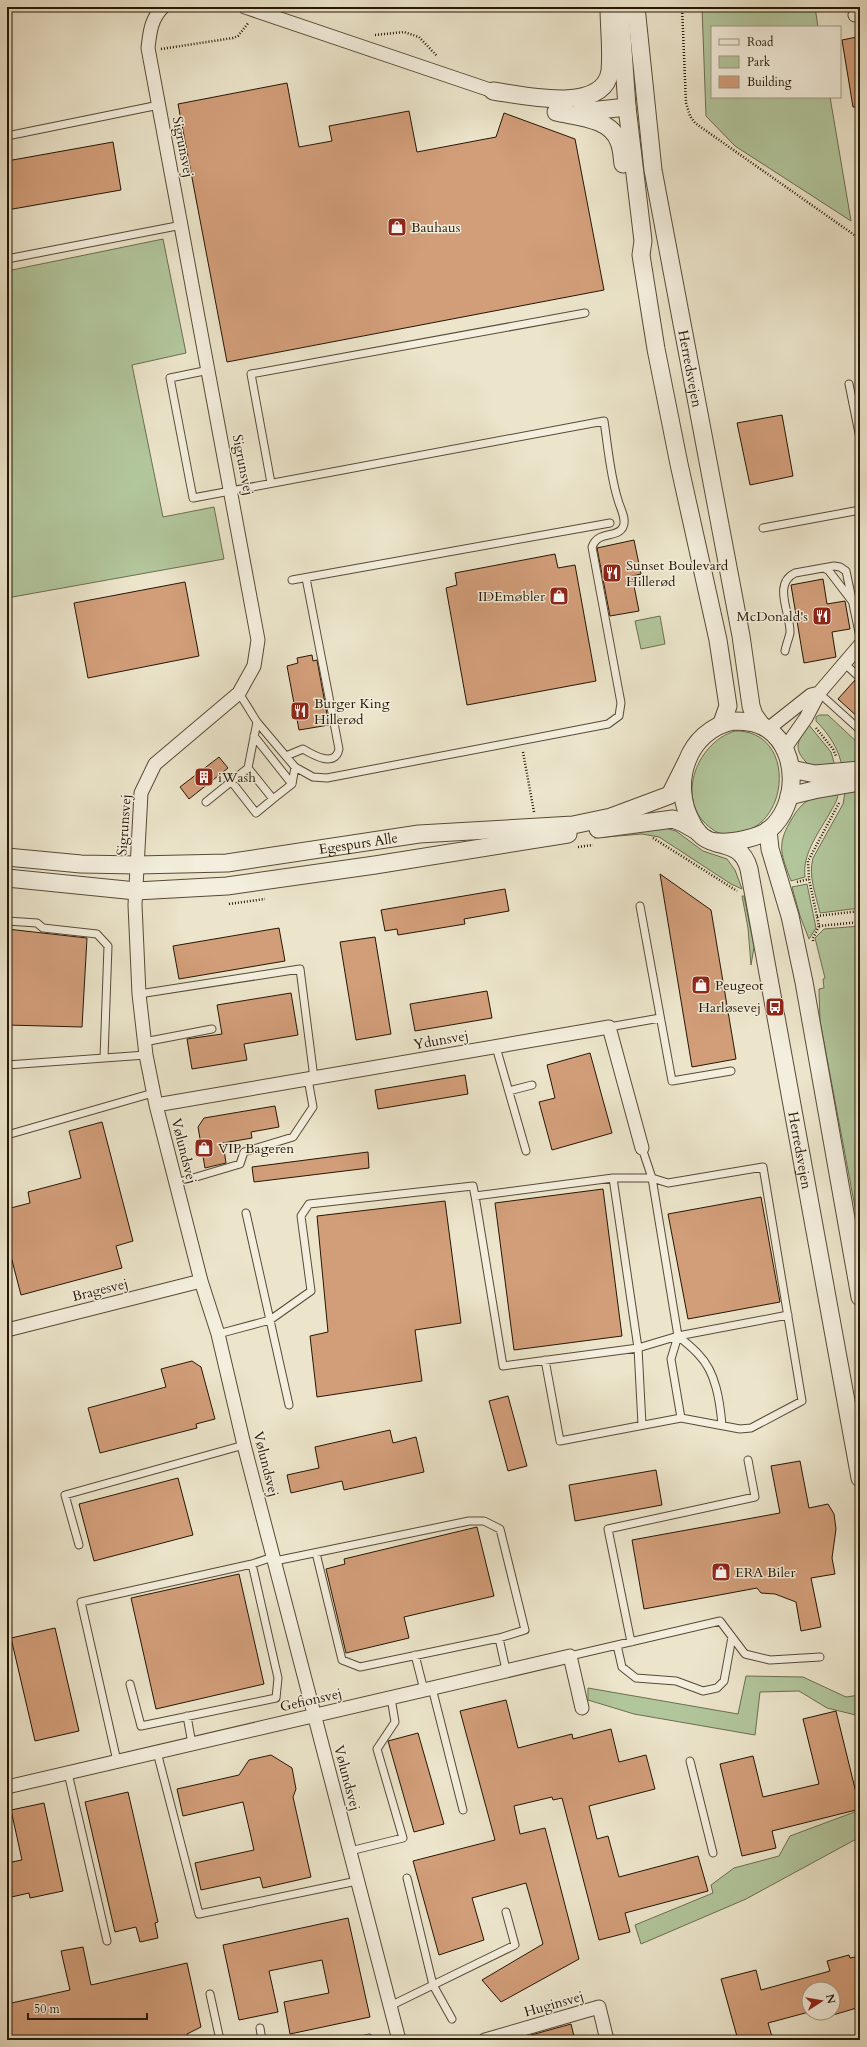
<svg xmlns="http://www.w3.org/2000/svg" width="867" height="2047" viewBox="0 0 867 2047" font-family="Cardo,serif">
	<rect width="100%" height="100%" fill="#ece5cb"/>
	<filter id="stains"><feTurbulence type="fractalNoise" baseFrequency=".005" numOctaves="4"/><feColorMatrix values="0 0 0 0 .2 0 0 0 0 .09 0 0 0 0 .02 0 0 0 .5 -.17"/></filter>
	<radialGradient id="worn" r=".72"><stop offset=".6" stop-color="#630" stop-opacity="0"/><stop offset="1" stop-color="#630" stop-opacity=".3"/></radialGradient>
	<path fill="#b2c69c" stroke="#6c6e50" d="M702 7H815L818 27H712V97H830L851 221 735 146 706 116Z
		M163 239 186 353 132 365 163 517 214 507 224 559 7 598V271Z
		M660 616 665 644 641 649 635 621Z
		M819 715H828L860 745V766L842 768C840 750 828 733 816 721V717Z
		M809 725 831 752 835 766 809 765C792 749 797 741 809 725Z
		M735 731C798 730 790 830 735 833 726 834 719 835 712 829 674 803 695 743 735 731Z
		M860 788V908L820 913C816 896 808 875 813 858L843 804 845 792Z
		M838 793C838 800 834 805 831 811 820 831 802 853 805 877L791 881C782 856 776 846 790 822 804 797 811 798 838 793Z
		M665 828 676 831 703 851 727 859 735 870 742 889 731 884 659 837 642 834 594 838 597 835Z
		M807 884 816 928 809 939 800 916 792 887Z
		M742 896H744L754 947 751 965 748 928Z
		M860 926V1234L820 1021 819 989 824 988 823 979 825 978 815 938 824 929Z
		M746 1676 803 1677 846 1697 860 1695V1716L827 1708 799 1691 760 1692 755 1735 634 1714 588 1700V1688L738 1714Z
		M860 1810V1837L746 1899 641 1944 635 1925 713 1893 711 1885 734 1868 779 1856 790 1836Z"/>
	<path fill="#d29e7a" stroke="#251604" d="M857 37 860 54V107H853L842 40Z
		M287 83 299 147 332 141 329 126 409 111 417 152 496 137 504 113 575 139 604 290 227 362 178 104Z
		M113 142 121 190 7 210V161Z
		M782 415 793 476 750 485 737 423Z
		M634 540 641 574 632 576 639 611 610 616 597 548Z
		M555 554 558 568 575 565 596 681 467 705 446 588 457 585 455 573Z
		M823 579 827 604 845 601 850 629 832 632 836 657 804 663 791 585Z
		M185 582 199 656 88 678 74 603Z
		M312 655 313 661 317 660 329 725 299 730 287 666 298 663 297 658Z
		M855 680 860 683V719L838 699Z
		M219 757 228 768 189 799 180 787Z
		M660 874 711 910 736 1059 692 1067Z
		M505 889 509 911 464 919 465 924 398 935 397 929 385 931 381 910Z
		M279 928 285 961 179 979 173 946Z
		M7 929 87 938 82 1027 7 1025Z
		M375 937 391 1034 356 1040 340 942Z
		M487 991 492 1018 415 1031 410 1004Z
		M291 993 298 1035 244 1044 247 1060 192 1069 187 1039 222 1034 217 1005Z
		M590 1053 612 1133 552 1150 539 1102 555 1098 547 1065Z
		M465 1075 468 1094 378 1109 375 1090Z
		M275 1106 279 1127 251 1132 252 1138 223 1143 226 1163 205 1168 198 1127 204 1118Z
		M102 1122 133 1241 116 1246 122 1268 21 1295 7 1241V1209L30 1203 28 1192 81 1178 69 1131Z
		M368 1152 369 1168 254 1182 252 1167Z
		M603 1189 622 1336 514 1350 495 1203Z
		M761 1197 780 1302 688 1319 668 1214Z
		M445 1201 461 1323 415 1330 422 1381 317 1397 310 1336 328 1332 317 1216Z
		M192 1361 201 1367 215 1419 196 1424 197 1428 100 1453 88 1408 166 1387 161 1369Z
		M508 1396 527 1466 508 1471 489 1401Z
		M390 1430 393 1443 416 1437 424 1472 344 1490 342 1481 291 1493 287 1475 319 1468 315 1447Z
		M800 1461 809 1508 828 1504 834 1514 836 1529 832 1558 835 1574 811 1578 821 1627 801 1631 796 1602 775 1594 761 1593 757 1588 644 1609 632 1540 780 1513 771 1466Z
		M656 1470 662 1505 575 1521 569 1485Z
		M178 1478 193 1535 94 1561 79 1504Z
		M477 1527 494 1596 404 1617 409 1638 346 1653 326 1569 345 1564 344 1559Z
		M239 1574 264 1684 156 1709 131 1598Z
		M55 1628 79 1731 35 1741 11 1638Z
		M506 1700 518 1748 572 1734 573 1739 611 1729 619 1762 646 1755 655 1789 589 1806 597 1839 608 1836 619 1877 698 1856 708 1891 625 1913 630 1932 599 1940 562 1798 553 1800 552 1797 514 1806 520 1834 545 1828 579 1959 501 2002 482 1980 543 1944 526 1883 472 1898 484 1940 439 1955 413 1861 495 1840 460 1711Z
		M836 1711 860 1809 772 1831 776 1848 742 1856 720 1764 753 1756 763 1797 819 1784 803 1719Z
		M418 1733 444 1824 414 1832 388 1741Z
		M271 1755 292 1768 296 1789 293 1797 311 1877 263 1888 260 1877 201 1890 195 1863 254 1850 243 1802 183 1816 177 1789 239 1775 249 1760Z
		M128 1792 158 1922 155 1923 158 1938 140 1942 136 1927 115 1932 85 1802Z
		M44 1803 63 1891 30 1898 29 1893 7 1898V1863L22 1860 11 1810Z
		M348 1918 370 2017 290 2034 284 2002 329 1993 322 1960 269 1971 278 2012 239 2020 223 1945Z
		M83 1947 91 1985 187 1963 201 2027 187 2034 188 2040H7V2004L70 1990 61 1951Z
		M849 1955 850 1958 860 1956V2007L833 2015V1989H809V2012L768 2023 773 2040H738L721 1979 756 1970 761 1990 830 1971 827 1961Z
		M571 2024 575 2040H524V2037Z"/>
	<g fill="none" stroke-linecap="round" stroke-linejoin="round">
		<g stroke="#574a36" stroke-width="9">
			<path id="service" d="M7 136 159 105
				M7 259 182 225
				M209 370 170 378 193 498 604 421C608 447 610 475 618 500 620 508 627 519 623 527 617 539 598 530 592 547L621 703 619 716 608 724 327 778 313 777 295 767 257 722 239 693
				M849 384 860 438
				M271 483 251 374 585 313
				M763 528 860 510
				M824 568 829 571 852 601
				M292 580 610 523
				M785 651C786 645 789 638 790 633 791 614 772 584 795 573L834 566 840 567 846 571 860 637
				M844 663 860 678
				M819 693 860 730
				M254 736 292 784
				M286 756 303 749C313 755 335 768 339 749L306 578
				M248 768 273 799 292 784 295 767
				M231 781 256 813 273 799
				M206 802 248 768 257 722
				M640 906 672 1081 731 1071
				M7 921 37 923 43 928 97 934 108 946 104 1058
				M139 994 300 969 314 1078
				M609 1027 660 1018
				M144 1042 212 1029
				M496 1047 526 1151
				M7 1065 146 1055
				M509 1091 532 1085
				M7 1135 153 1093
				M613 1178H652L668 1183 763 1167 802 1401 751 1428 740 1429 681 1418 671 1359 678 1336 652 1178 642 1148
				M176 1183 240 1164 244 1152 293 1137 313 1107 308 1079
				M246 1213 289 1405
				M218 1334 270 1320 311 1291 301 1216 309 1204 473 1186 475 1196 503 1366 638 1348 613 1178 475 1196
				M678 1336C685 1342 693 1348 699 1355 716 1372 720 1402 722 1425
				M545 1360 560 1441 681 1418
				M642 1425 638 1348 678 1336 788 1315
				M79 1545 65 1495 244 1445
				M275 1561 469 1521H484L500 1529 525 1630 499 1638 360 1667 342 1660 316 1553
				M499 1638 506 1670
				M631 1642 608 1529 755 1497 748 1460
				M617 1645 622 1667 636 1678 676 1681 703 1691 717 1688 724 1681 732 1637
				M415 1655 424 1690
				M570 1656 720 1621 745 1654 770 1660 820 1657
				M130 1684 141 1726 276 1698 278 1678 252 1564
				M432 1688 463 1810
				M187 1716 192 1744
				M157 1752 199 1914 357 1881
				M117 1761 81 1602 252 1564 273 1557
				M690 1761 713 1853
				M68 1773 107 1941
				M350 1851 403 1838 377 1749 395 1722 391 1698
				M407 1878 433 1985 452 2019
				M210 1994 220 2040
				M390 2006 515 1945 506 1912
				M260 2028 262 2040
				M361 2040 369 2038"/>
		</g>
		<g stroke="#574a36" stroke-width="15">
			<path id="minor" d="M163 7C151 19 150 31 148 48L258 640 254 666 239 693 155 764 141 793 135 905 139 994 146 1055 156 1105 201 1281 218 1334 244 1445 399 2040
				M245 7 493 91
				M855 15 860 14
				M768 729 811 695 819 693
				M785 748 806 718 819 693 860 645
				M156 1105 609 1027 642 1148
				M7 1330 201 1281
				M7 1787 570 1656 582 1708
				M485 2040 599 2007 607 2040"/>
		</g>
		<g stroke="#574a36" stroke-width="19">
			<g id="tertiary">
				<path d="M620 7 627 107 643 241 641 255 656 349 679 464 718 640 728 706 722 723"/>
				<path id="s1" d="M636 7 653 170 741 636 751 706 754 715 762 726"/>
				<path d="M493 91C521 95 604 115 610 71 612 51 609 28 609 7"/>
				<path d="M556 112C577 117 611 118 619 142 622 149 622 157 623 164"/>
				<path d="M580 112 627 107"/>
				<path d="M734 721C746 721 759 722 769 730 799 752 798 805 770 829 759 838 732 843 718 842 706 842 697 833 692 823 670 784 687 730 734 721Z"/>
				<path d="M791 769 815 774 860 770"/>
				<path d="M789 796 814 790 860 782"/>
				<path d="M598 829 673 819 683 823 697 831"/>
				<path d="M768 830 770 849 790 916 804 982 860 1297"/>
				<path id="s2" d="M716 843C733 847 744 850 749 869L860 1478"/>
				<path id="s3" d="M7 857 81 864 137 865 227 863 419 834 573 825 611 817 670 795 686 763"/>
				<path d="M7 878 136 891 227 886 375 865 568 834"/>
			</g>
		</g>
		<path stroke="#251604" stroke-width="2.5" stroke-dasharray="1 2" stroke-linecap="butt" d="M682 7 686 103 690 116 695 123 860 239
			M375 35 404 32 419 37 437 56
			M161 49 233 38 238 36 249 22
			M816 728 833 749 836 756
			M523 752 534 812
			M839 803 808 861 809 879 819 926 860 922
			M653 838 737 891
			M578 847 593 845
			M797 882 809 879
			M229 904 265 899
			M817 916 860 911
			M813 941V938L819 926"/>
		<use href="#service" stroke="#f3eedd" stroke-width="7"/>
		<use href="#minor" stroke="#f3eedd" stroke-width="13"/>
		<use href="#tertiary" stroke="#f3eedd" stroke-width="17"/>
	</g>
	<defs>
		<g id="shop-square" transform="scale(1)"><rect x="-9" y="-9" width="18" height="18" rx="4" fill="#8f2418" stroke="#f3eedd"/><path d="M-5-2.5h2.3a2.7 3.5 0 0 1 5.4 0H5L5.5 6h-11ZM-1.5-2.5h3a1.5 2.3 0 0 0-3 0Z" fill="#fff"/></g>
		<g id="restaurant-square" transform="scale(1)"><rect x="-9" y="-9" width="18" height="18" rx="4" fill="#8f2418" stroke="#f3eedd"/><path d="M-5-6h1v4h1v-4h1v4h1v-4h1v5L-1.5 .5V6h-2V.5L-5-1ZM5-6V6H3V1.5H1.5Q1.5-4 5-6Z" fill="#fff"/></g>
		<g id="building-square" transform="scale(1)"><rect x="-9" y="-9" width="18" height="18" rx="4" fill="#8f2418" stroke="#f3eedd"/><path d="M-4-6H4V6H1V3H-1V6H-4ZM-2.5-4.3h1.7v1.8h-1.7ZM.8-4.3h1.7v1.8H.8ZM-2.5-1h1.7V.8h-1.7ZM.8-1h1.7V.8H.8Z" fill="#fff"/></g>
		<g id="bus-square" transform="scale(1)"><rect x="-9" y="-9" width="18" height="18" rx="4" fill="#8f2418" stroke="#f3eedd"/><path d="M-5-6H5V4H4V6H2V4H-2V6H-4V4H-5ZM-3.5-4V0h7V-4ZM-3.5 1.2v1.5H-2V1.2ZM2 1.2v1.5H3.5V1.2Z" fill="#fff"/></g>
	</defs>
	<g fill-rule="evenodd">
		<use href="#shop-square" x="397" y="227"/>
		<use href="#restaurant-square" x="612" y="573"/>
		<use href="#shop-square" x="559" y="596"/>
		<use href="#restaurant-square" x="822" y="616"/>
		<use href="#restaurant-square" x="300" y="711"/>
		<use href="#building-square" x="204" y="777"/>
		<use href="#shop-square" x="701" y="985"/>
		<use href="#bus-square" x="775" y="1007"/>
		<use href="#shop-square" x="204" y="1148"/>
		<use href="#shop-square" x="721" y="1572"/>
	</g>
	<g text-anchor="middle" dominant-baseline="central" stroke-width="3" stroke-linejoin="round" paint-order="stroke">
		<g font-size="14" fill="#251604" stroke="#f3eedd">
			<text transform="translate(183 147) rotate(79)">Sigrunsvej</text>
			<text stroke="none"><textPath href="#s1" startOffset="366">Herredsvejen</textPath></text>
			<text transform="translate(243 465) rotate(79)">Sigrunsvej</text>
			<text transform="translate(124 825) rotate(-86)">Sigrunsvej</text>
			<text stroke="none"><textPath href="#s3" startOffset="353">Egespurs Alle</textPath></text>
			<text transform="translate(441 1040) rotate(-10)">Ydunsvej</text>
			<text transform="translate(184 1151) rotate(76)">Vølundsvej</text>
			<text stroke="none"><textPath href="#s2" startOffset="331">Herredsvejen</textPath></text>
			<text transform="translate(100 1290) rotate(-14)">Bragesvej</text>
			<text transform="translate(266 1464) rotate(76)">Vølundsvej</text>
			<text transform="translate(311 1700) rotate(-13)">Gefionsvej</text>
			<text transform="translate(347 1778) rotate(75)">Vølundsvej</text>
			<text transform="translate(554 2004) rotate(-16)">Huginsvej</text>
		</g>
		<g font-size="14" fill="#251604" stroke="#f3eedd" text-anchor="start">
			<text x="411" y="227">Bauhaus</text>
			<text x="626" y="565">Sunset Boulevard<tspan x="626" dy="16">Hillerød</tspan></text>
			<text x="545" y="596" text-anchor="end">IDEmøbler</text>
			<text x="808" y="616" text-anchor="end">McDonald's</text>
			<text x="314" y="703">Burger King<tspan x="314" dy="16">Hillerød</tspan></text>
			<text x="218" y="777">iWash</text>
			<text x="715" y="985">Peugeot</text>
			<text x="761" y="1007" text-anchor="end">Harløsevej</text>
			<text x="218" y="1148">VIP Bageren</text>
			<text x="735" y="1572">ERA Biler</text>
		</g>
	</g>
	<rect width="867" height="2047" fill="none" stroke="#ece5cb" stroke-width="24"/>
	<rect x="8" y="8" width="851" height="2031" fill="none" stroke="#251604" stroke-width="2"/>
	<rect x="12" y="12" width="843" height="2023" fill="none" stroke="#251604"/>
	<rect x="711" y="26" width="130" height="72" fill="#f3eedd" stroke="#a19886"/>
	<rect x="719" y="39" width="20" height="6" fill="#f3eedd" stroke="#a19886"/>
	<text x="747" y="46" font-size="12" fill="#251604">Road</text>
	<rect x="719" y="56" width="20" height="12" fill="#b2c69c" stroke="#a19886"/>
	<text x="747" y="66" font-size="12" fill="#251604">Park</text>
	<rect x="719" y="76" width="20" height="12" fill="#d29e7a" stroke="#a19886"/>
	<text x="747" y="86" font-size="12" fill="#251604">Building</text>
	<g transform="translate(821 2001) rotate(78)"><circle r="19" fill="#f3eedd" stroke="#a19886"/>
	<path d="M0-3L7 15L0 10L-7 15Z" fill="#8f2418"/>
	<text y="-6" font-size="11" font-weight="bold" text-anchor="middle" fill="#251604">N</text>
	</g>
	<path d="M28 2013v6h119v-6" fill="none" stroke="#251604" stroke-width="2"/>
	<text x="34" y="2013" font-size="12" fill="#251604" stroke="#f3eedd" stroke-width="3" paint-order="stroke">50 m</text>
	<rect width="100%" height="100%" filter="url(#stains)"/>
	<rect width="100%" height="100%" fill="url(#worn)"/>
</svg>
